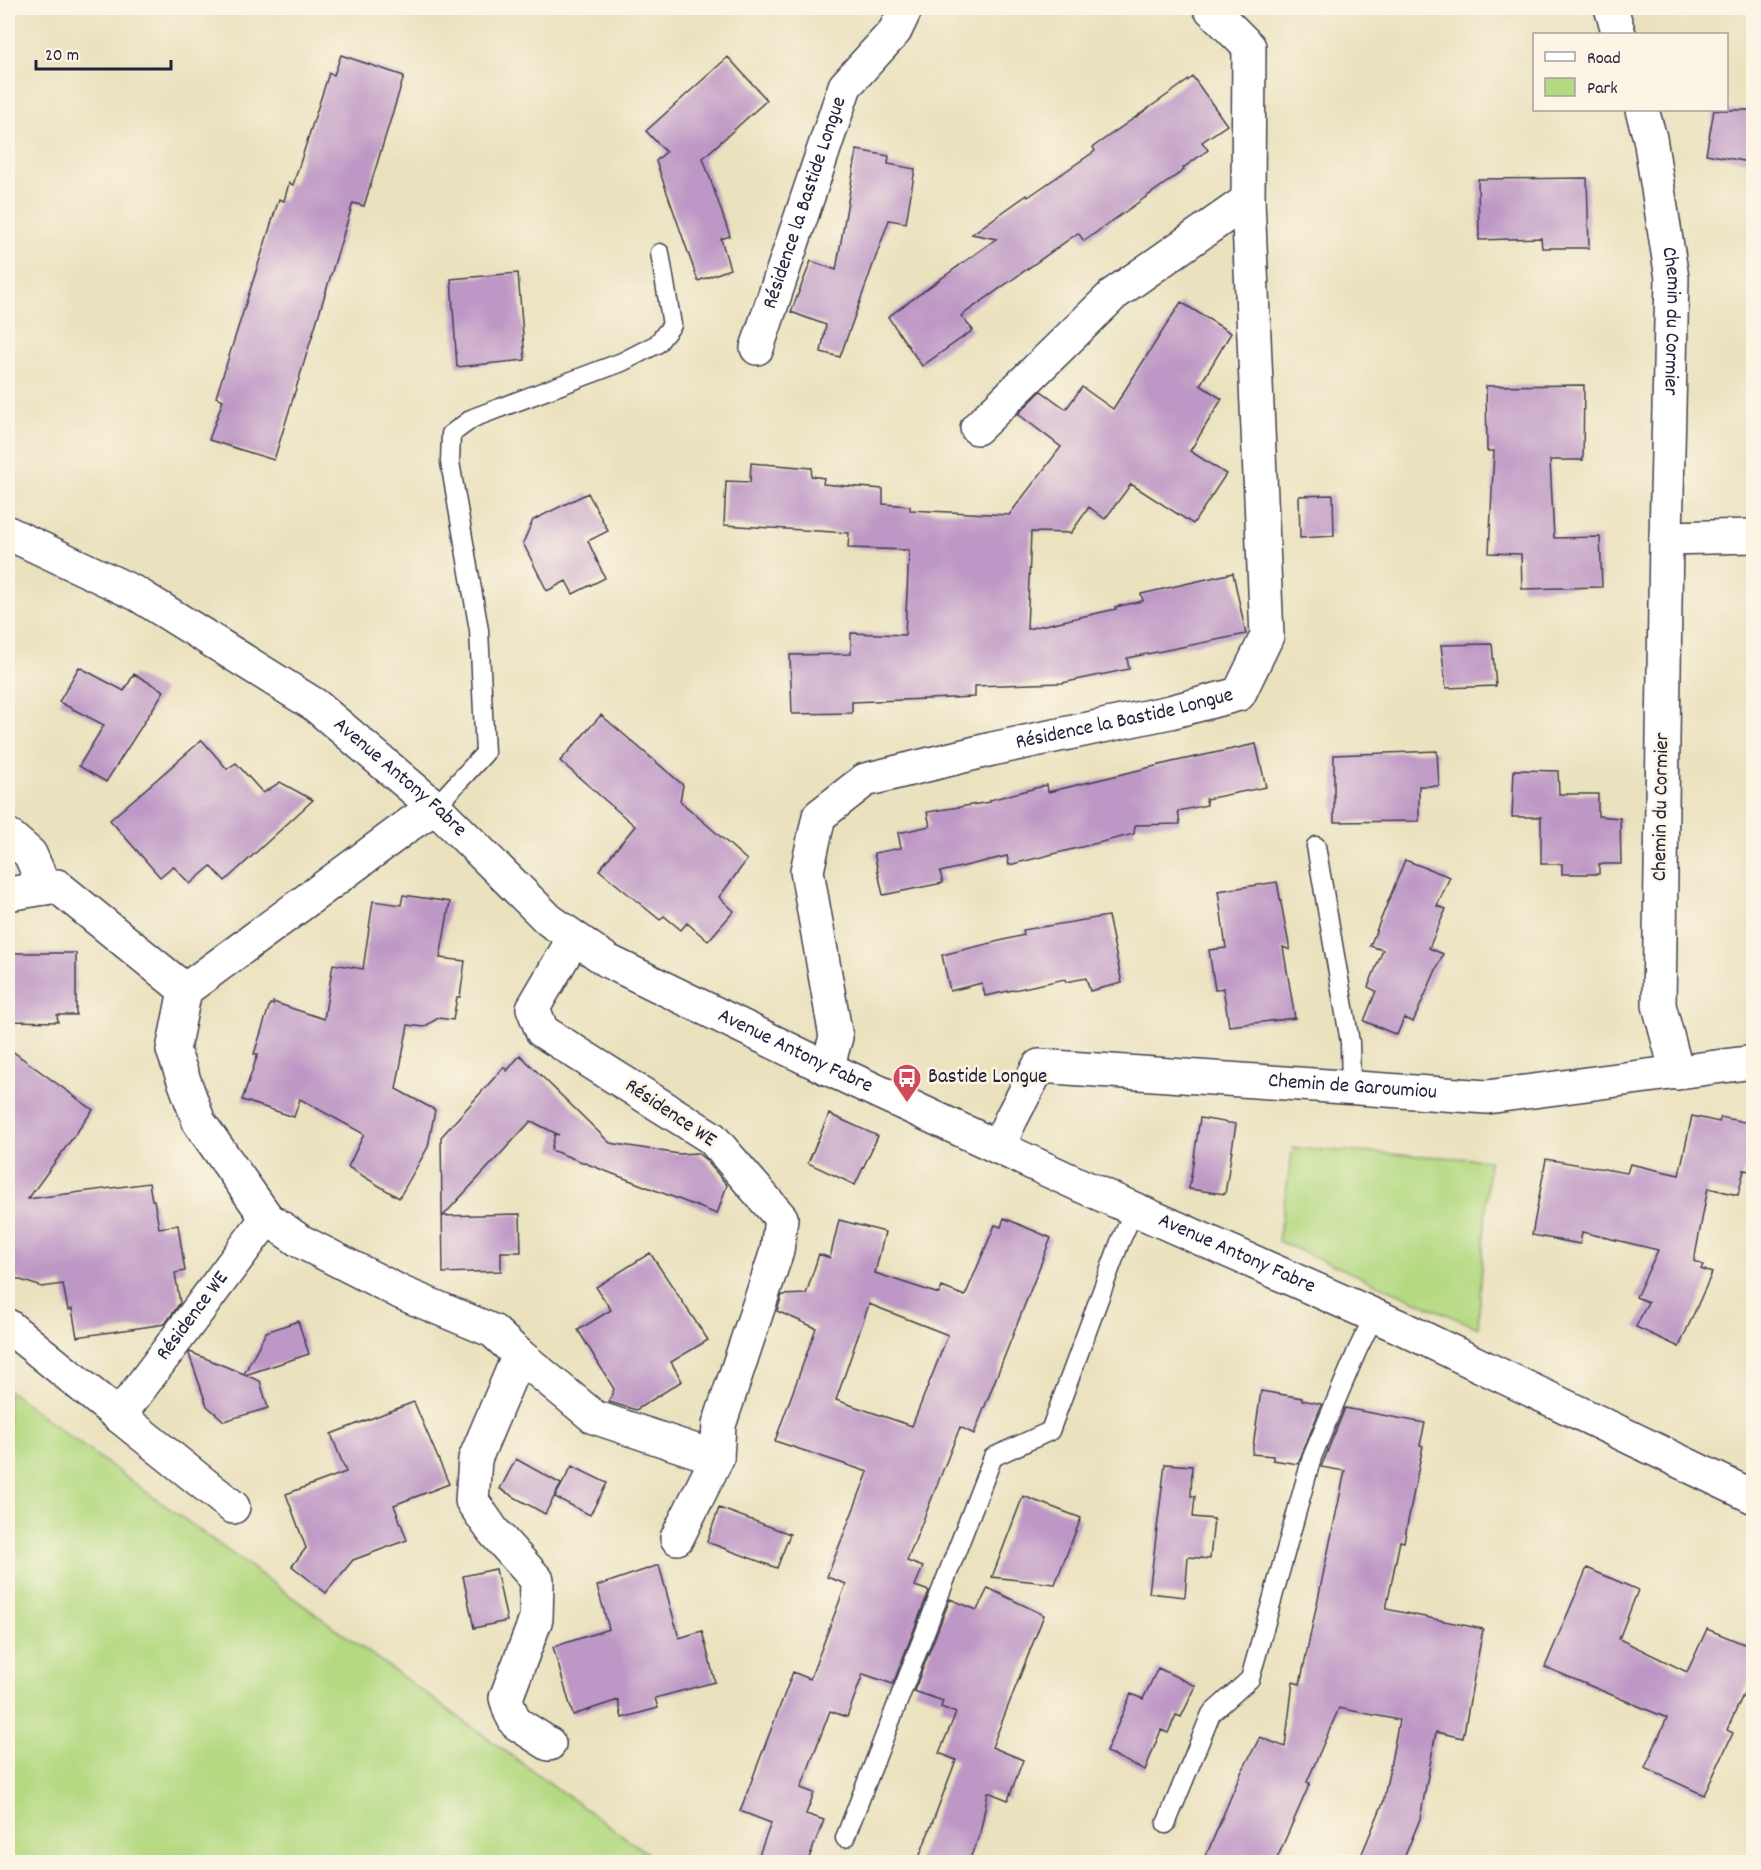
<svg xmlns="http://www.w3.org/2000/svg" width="1761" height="1870" viewBox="0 0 1761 1870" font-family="Dekko,sans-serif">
	<rect width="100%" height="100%" fill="#fcf5e5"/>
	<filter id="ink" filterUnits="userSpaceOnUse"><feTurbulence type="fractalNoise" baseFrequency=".0167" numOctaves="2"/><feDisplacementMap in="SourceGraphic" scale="12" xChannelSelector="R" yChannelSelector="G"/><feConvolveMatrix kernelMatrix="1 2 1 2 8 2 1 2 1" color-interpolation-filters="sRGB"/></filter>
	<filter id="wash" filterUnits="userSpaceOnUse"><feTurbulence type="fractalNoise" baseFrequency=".008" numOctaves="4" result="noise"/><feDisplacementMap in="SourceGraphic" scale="24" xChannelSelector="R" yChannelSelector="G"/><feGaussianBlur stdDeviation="1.35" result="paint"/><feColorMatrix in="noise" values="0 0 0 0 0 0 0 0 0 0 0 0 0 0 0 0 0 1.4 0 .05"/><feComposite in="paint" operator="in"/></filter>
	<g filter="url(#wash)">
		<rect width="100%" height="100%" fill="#eae1be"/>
		<path fill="#b4d981" stroke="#6b7e5e" stroke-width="1.5" d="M1293 1148 1489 1160 1478 1328 1278 1241Z
			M8 1390 62 1431 659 1862H8Z"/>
		<g id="blocks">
			<path fill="#bd97c5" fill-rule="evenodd" d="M341 55 404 76 364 206 353 203 274 460 209 440 223 400 216 397 279 199 284 201 289 183 293 185 329 73 334 75Z
				M728 57 767 100 703 158 730 236 721 239 730 269 698 281 656 161 666 152 646 131Z
				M1193 77 1227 125 1202 142 1208 150 1183 168 1184 170 1084 241 1078 233 961 316 973 330 922 366 888 317 996 239 972 234 1027 195 1028 197 1095 151 1093 147Z
				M1714 110H1754V163L1706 154Z
				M857 150 889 156 888 164 915 169 906 223 889 220 840 357 821 352 826 325 791 312 811 261 836 270Z
				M1587 178 1589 248H1542L1541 238 1479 240 1478 179Z
				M518 273 525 360 457 367 451 279Z
				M1181 302 1231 333 1200 385 1222 399 1190 451 1226 474 1193 524 1131 484 1105 519 1089 507 1071 533 1031 532 1027 629 1116 609 1115 607 1143 601 1141 594 1233 573 1246 634 1127 658 1129 669 1062 683 975 686V697L852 702V713L792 714 790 655 851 654V633L905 635 909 550 848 548 849 533 724 525 726 481 750 482 751 463 812 468 811 476 824 478 823 484 883 489V504L910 506V510L1009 515 1061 447 1018 414 1041 391 1066 409 1082 387 1113 409Z
				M1584 385 1583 460H1550L1554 538 1600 537 1602 587 1522 589 1521 554 1489 553 1494 451H1487L1486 386Z
				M588 493 608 531 588 541 605 578 573 594 566 581 547 591 523 543 533 520Z
				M1333 495 1334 536 1300 538 1299 496Z
				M1492 644 1496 686 1446 688 1441 645Z
				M79 667 124 691 134 674 164 691 106 782 79 766 104 725 59 702Z
				M601 715 683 785 680 801 747 860 719 897 734 911 708 941 687 923 681 930 664 916 660 920 599 870 635 826 560 761Z
				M202 740 227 769 236 763 263 793 280 782 313 800 225 881 211 866 190 884 173 866 160 877 110 820Z
				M1256 744 1266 787 1206 799 1207 805 1178 811 1180 824 1135 825 1134 834 1009 865 1007 856 940 872 943 883 883 895 874 853 901 848 898 833 930 826 927 812 990 802V800L1047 785 1048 792 1172 762Z
				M1437 751 1439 786H1419V821L1334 822V755Z
				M1514 770 1558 771 1559 794H1598V816L1620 818 1621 864H1599V874H1562V864H1541V817H1512Z
				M1405 860 1450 877 1437 906 1446 909 1429 948 1443 954 1413 1022 1404 1018 1397 1035 1364 1021 1376 991 1368 987 1383 950 1370 946Z
				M1277 882 1290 950 1283 947 1295 1018 1229 1026 1223 988 1215 990 1209 950 1226 948 1218 891Z
				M403 895 450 902 440 958 465 961 460 997H457L453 1020 438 1018 424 1027 408 1025 396 1089 435 1110 428 1147 399 1198 348 1167 364 1134 300 1099 294 1117 242 1100 258 1054H254L270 1004 273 1005V1002L324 1019 333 964 363 969 373 901 401 905Z
				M1108 916 1122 983 1090 991 1086 978 1066 982 1065 979 985 996 982 983 950 991 942 955 1024 935 1023 930Z
				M8 953H76V1015H57L58 1022 8 1021Z
				M8 1048 93 1110 28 1199 149 1183 152 1200H154L159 1228 178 1225 185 1271 175 1273 180 1303 165 1324 77 1337 72 1309 68 1310 63 1284 42 1287 8 1276Z
				M520 1055 610 1143 679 1154 697 1153 706 1160 727 1185 717 1214 551 1150 555 1134 559 1135 531 1121 443 1216 520 1214 521 1252H501V1271L443 1273 441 1137 504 1067 507 1071Z
				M829 1114 878 1136 855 1185 808 1163Z
				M1692 1116 1719 1122 1721 1117 1754 1124V1172L1744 1170 1738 1195 1708 1188 1694 1261 1703 1265 1701 1269 1712 1273 1679 1347 1636 1327 1648 1302 1636 1297 1658 1250 1582 1232 1580 1244 1532 1235 1546 1159 1627 1173 1630 1164 1679 1175Z
				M1200 1118 1236 1124 1225 1194 1189 1189Z
				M1004 1218 1051 1238 974 1434 960 1427 907 1561 923 1567 915 1586 929 1591 893 1684 863 1674 847 1717 830 1711 801 1788 814 1793 806 1814 824 1820 807 1863H756L771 1823 740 1811 793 1672 810 1679 846 1584 827 1577 868 1472 775 1441 816 1328 777 1311 782 1295 806 1294 819 1254 830 1258 839 1220 885 1232 875 1273 939 1294 942 1287 965 1296 995 1225 1001 1227ZM869 1304 948 1335 912 1426 836 1400Z
				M650 1253 708 1340 671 1362 682 1381 636 1410 609 1402 614 1389 578 1330 611 1310 596 1287Z
				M298 1321 309 1354 245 1375 260 1381 268 1408 224 1421 207 1406 189 1354 190 1352 244 1374 266 1332Z
				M1261 1391 1302 1398V1400L1322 1404 1298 1464 1273 1460V1456L1252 1454Z
				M414 1402 449 1484 394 1505 407 1540 353 1560 326 1593 292 1566 306 1548 286 1494 346 1472 331 1434Z
				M1345 1408 1425 1423 1420 1445 1423 1446 1408 1521 1404 1542 1400 1541 1386 1609 1483 1629 1463 1738 1436 1732 1420 1819 1402 1863H1358L1383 1803 1399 1720 1339 1708 1307 1782 1310 1783 1275 1863H1203L1241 1773 1260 1737 1285 1747 1293 1682 1300 1684 1345 1471 1321 1467Z
				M516 1459 561 1484 545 1514 500 1489Z
				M1165 1464 1192 1466 1191 1496H1195L1193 1517 1214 1519 1210 1559 1188 1557 1185 1597 1149 1593Z
				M572 1466 607 1483 590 1515 555 1497Z
				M1023 1496 1081 1518 1055 1584 992 1577Z
				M719 1508 790 1534 777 1568 707 1542Z
				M659 1565 679 1638 702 1631 715 1682 655 1698 658 1708 622 1718 618 1700 573 1715 553 1647 609 1629 597 1586Z
				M1587 1568 1638 1590 1619 1639 1687 1672 1707 1629 1754 1648V1671L1727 1730 1733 1733 1704 1795 1645 1768 1667 1718 1545 1667Z
				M496 1569 507 1621 474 1628 463 1576Z
				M988 1588 1044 1615 992 1747 1023 1760 1008 1800 988 1792 980 1834 968 1863H917L956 1760 939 1753 956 1713 941 1707 943 1701 914 1691 950 1599 977 1610Z
				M1158 1668 1196 1686 1181 1717 1176 1715 1168 1733 1161 1730 1145 1770 1106 1752 1131 1694 1143 1699Z"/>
		</g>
	</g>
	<g filter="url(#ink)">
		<use href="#blocks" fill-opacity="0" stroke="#403f4f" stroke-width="1.5"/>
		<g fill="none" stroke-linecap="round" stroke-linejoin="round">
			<g stroke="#403f4f" stroke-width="21">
				<path id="service" d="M435 807 485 753 479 630 450 462 451 434 473 418 622 362 657 344 672 325 660 253
					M1316 846 1350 1042 1351 1088
					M1166 1824 1211 1714 1250 1679 1312 1457 1357 1351 1374 1316
					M845 1838 993 1457 1050 1431 1120 1242 1135 1209"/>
			</g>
			<g stroke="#403f4f" stroke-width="36">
				<g id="minor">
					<path d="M1611 8 1619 34"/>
					<path id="s1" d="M1642 110 1650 138 1672 278 1666 538 1659 1005 1677 1073"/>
					<path id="s2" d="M757 348 845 86 895 31 906 8"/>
					<path d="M977 428 1114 294 1248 200"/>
					<path d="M1666 538 1754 536"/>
					<path d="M435 807 410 824 185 990 173 1050 199 1122 267 1218 300 1241 402 1293 493 1331 519 1355 594 1417 717 1458 719 1425 777 1251 781 1218 712 1138 542 1031 533 1008 574 938"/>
					<path d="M8 835 30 854 45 888"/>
					<path d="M8 894 57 886 185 990"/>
					<path id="s3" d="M827 1068 836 1037 807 871 819 816 865 780 992 749 1170 712 1239 694 1267 636 1248 200 1249 47 1210 8"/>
					<path id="s4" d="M998 1147 1012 1117 1039 1066 1487 1097 1754 1062"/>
					<path d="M8 1326 119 1416"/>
					<path d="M519 1355 475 1459 472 1501 493 1531 537 1580 536 1619 506 1698 510 1711 516 1723 549 1744"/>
					<path id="s5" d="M233 1507 119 1416 267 1218"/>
					<path d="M677 1538 717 1458"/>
				</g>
			</g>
			<g stroke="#403f4f" stroke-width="36">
				<g id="tertiary">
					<path id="s6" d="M8 533 137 594 315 705 435 807 549 920 608 961 827 1068 1082 1186 1398 1326 1754 1497"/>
				</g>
			</g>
			<use href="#service" stroke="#fff" stroke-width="18"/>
			<use href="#minor" stroke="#fff" stroke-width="33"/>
			<use href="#tertiary" stroke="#fff" stroke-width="33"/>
		</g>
	</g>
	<defs>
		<g id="bus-pin" transform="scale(1.5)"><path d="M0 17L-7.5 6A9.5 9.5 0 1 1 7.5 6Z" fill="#d1495b" stroke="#fcf5e5"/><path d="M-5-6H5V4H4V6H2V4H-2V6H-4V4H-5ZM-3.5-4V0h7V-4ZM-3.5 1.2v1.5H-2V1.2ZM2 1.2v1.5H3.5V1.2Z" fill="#fff"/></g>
	</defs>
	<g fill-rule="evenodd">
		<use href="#bus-pin" x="907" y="1078"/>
	</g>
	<g text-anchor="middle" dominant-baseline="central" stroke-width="5" stroke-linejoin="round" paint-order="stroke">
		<g font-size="21" fill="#22223b" stroke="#fcf5e5">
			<text stroke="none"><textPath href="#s2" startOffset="153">Résidence la Bastide Longue</textPath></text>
			<text stroke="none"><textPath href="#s1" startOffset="214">Chemin du Cormier</textPath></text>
			<text stroke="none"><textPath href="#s3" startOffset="582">Résidence la Bastide Longue</textPath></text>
			<text stroke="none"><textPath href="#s6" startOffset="464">Avenue Antony Fabre</textPath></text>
			<text transform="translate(1662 807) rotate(-89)">Chemin du Cormier</text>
			<text stroke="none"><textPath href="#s6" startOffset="950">Avenue Antony Fabre</textPath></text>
			<text stroke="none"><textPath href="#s4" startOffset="405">Chemin de Garoumiou</textPath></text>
			<text transform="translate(670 1114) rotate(34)">Résidence WE</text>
			<text stroke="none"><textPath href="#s6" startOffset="1436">Avenue Antony Fabre</textPath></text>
			<text stroke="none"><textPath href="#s5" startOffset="270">Résidence WE</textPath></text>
		</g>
		<g font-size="21" fill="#22223b" stroke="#fcf5e5" text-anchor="start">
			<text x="928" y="1078">Bastide Longue</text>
		</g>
	</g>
	<rect width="1761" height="1870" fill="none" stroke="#fcf5e5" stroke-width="30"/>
	<rect x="1533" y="33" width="195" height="78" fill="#fcf5e5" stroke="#a5a1a1" stroke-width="1.5"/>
	<rect x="1545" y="52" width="30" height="9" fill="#ffffff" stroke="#a5a1a1" stroke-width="1.5"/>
	<text x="1587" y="63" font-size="18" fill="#22223b">Road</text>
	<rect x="1545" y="78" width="30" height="18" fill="#b4d981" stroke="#a5a1a1" stroke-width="1.5"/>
	<text x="1587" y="93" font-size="18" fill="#22223b">Park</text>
	<path d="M36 60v9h135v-9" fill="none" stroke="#22223b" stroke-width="3"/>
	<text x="45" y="60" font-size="18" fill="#22223b" stroke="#fcf5e5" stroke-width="4.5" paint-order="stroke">20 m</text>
</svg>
